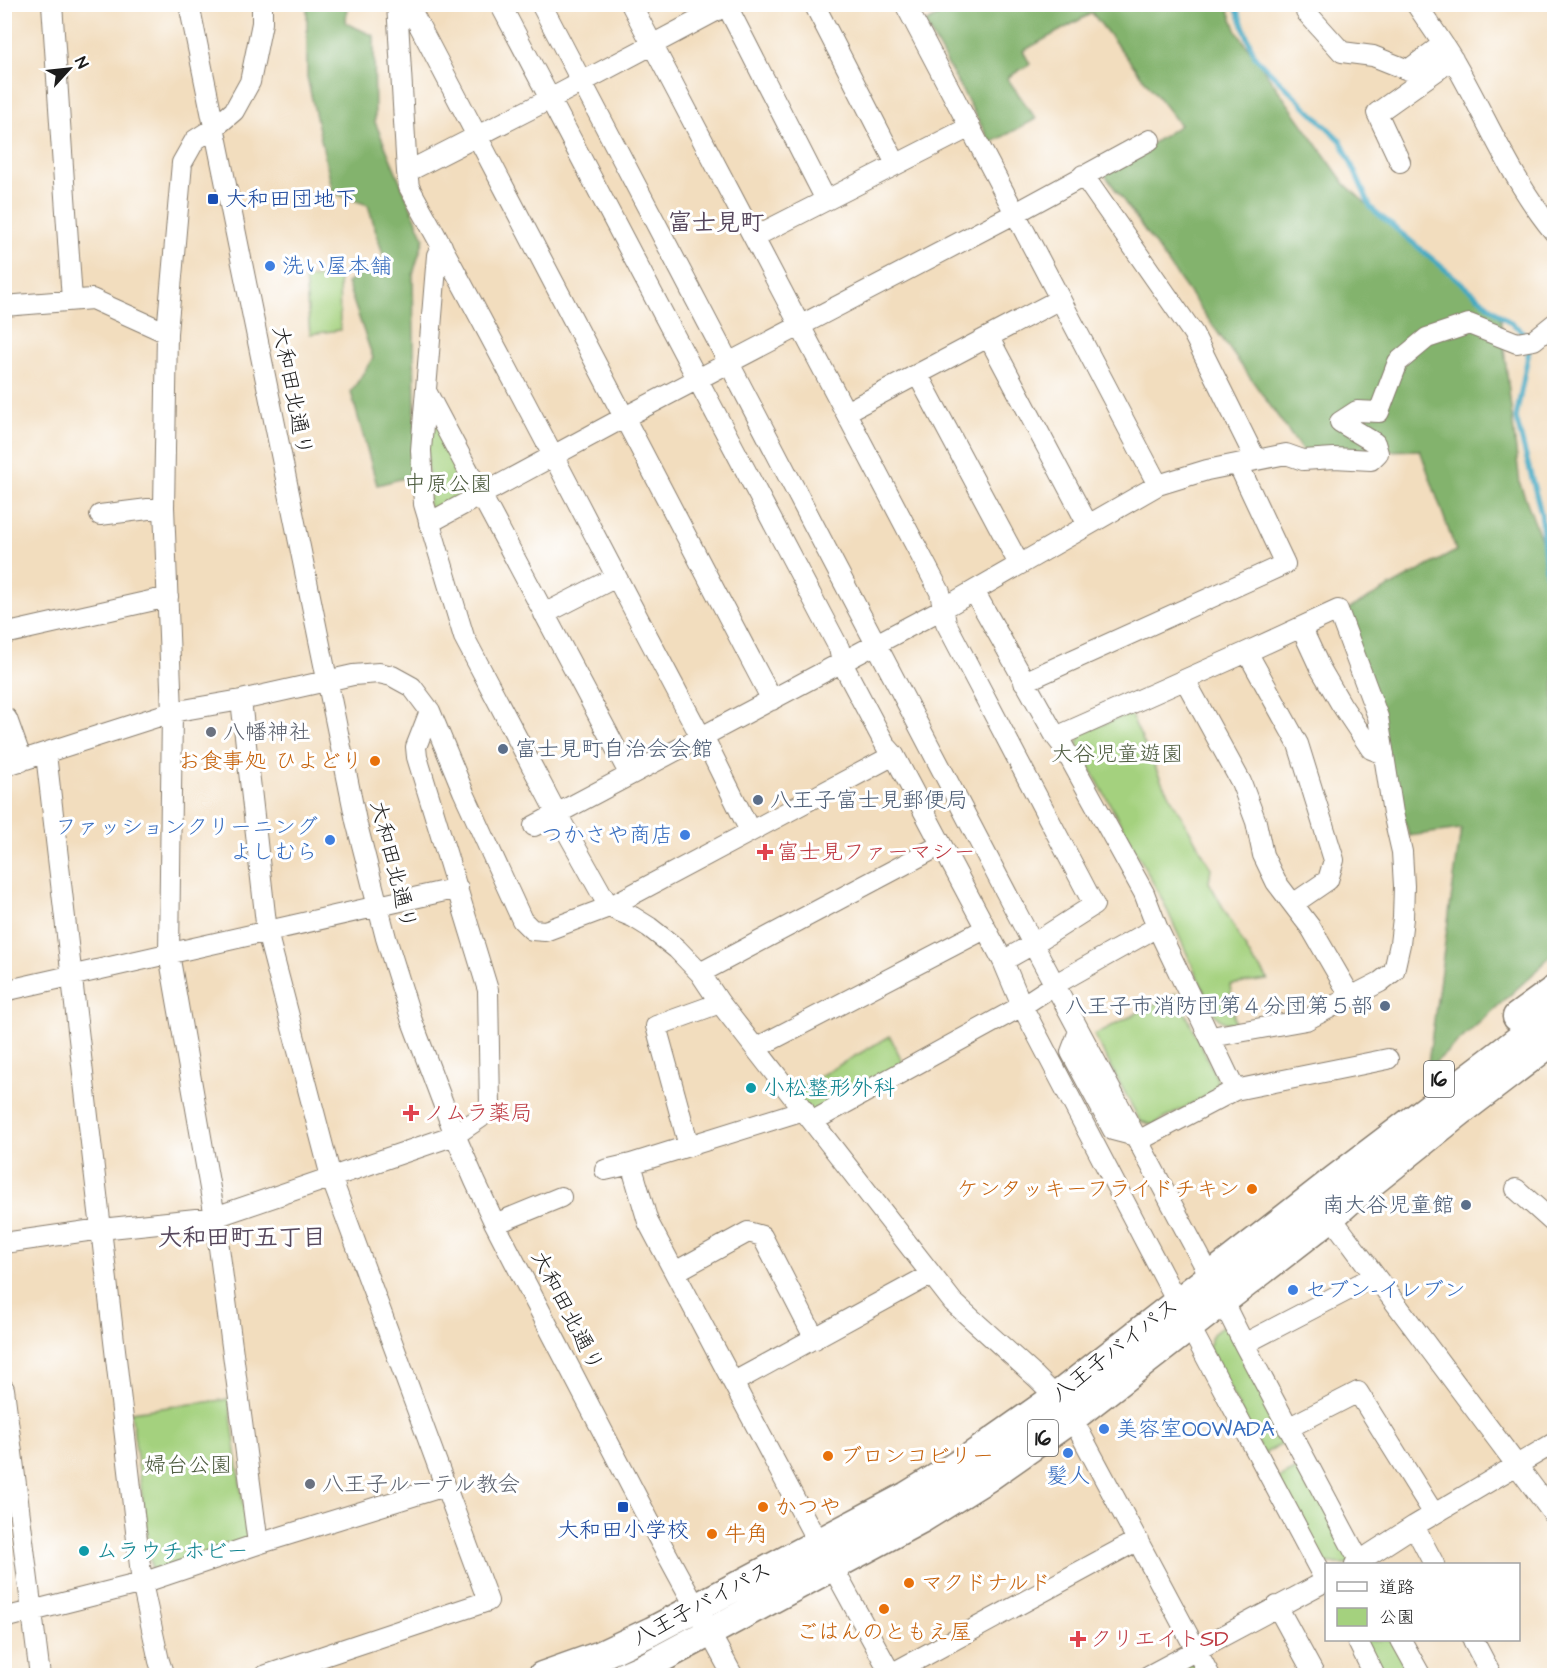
<svg xmlns="http://www.w3.org/2000/svg" width="1559" height="1680" viewBox="0 0 1559 1680" font-family="'Architects Daughter','Klee One',sans-serif">
	<rect width="100%" height="100%" fill="#fff"/>
	<filter id="ink" filterUnits="userSpaceOnUse"><feTurbulence type="fractalNoise" baseFrequency=".0167" numOctaves="2"/><feDisplacementMap in="SourceGraphic" scale="12" xChannelSelector="R" yChannelSelector="G"/><feConvolveMatrix kernelMatrix="1 2 1 2 8 2 1 2 1" color-interpolation-filters="sRGB"/></filter>
	<filter id="wash" filterUnits="userSpaceOnUse"><feTurbulence type="fractalNoise" baseFrequency=".008" numOctaves="4" result="noise"/><feDisplacementMap in="SourceGraphic" scale="24" xChannelSelector="R" yChannelSelector="G"/><feGaussianBlur stdDeviation="1.35" result="paint"/><feColorMatrix in="noise" values="0 0 0 0 0 0 0 0 0 0 0 0 0 0 0 0 0 1.4 0 .05"/><feComposite in="paint" operator="in"/></filter>
	<g filter="url(#wash)">
		<rect width="100%" height="100%" fill="#f2ddbe"/>
		<path fill="#a4d17e" stroke="#60764d" stroke-width="1.5" fill-rule="evenodd" d="M339 276 340 330 310 334 305 278Z
			M426 391 481 494 429 522Z
			M1130 713 1163 784 1211 868 1209 882 1254 963 1262 970 1268 980 1230 985 1235 1024C1225 1023 1220 1022 1214 1013L1163 901 1077 744 1082 733Z
			M1176 993 1218 1081 1213 1092 1153 1125 1140 1121 1094 1035Z
			M890 1036 906 1069 813 1121 790 1093Z
			M1222 1327 1231 1330 1356 1564H1326V1579L1208 1346 1213 1334ZM1288 1441 1301 1467 1278 1479 1265 1453Z
			M229 1399 248 1541 152 1571 131 1412Z
			M1358 1640H1396L1415 1675H1378Z
			M1196 1649 1210 1676H1148Z"/>
		<path fill="#83b36d" stroke="#506844" stroke-width="1.5" d="M307 5H347L346 23 374 36 375 122 424 238 413 274 416 475 377 485 351 392 373 358 347 283 384 258 368 205 333 193 307 77Z
			M958 5H1227L1237 32 1345 184 1371 208 1500 315 1520 484 1554 573V952L1531 976 1427 1070 1461 829 1409 836 1345 611 1456 551 1420 450 1304 453 1105 175 1180 125 1092 13 1023 51 1030 64 1007 78 1036 119 991 143 925 23Z"/>
		<g fill="none" stroke-linecap="round" stroke-linejoin="round">
			<path stroke="#43a9c2" stroke-width="5" d="M1235 4 1255 57 1341 141 1371 208 1500 315 1522 331 1525 337
				M1528 346 1529 350 1516 418 1541 513 1550 617 1554 625"/>
		</g>
	</g>
	<g filter="url(#ink)">
		<g fill="none" stroke-linecap="round" stroke-linejoin="round">
			<g stroke="#877c6d" stroke-width="22">
				<path id="minor" d="M52 4 72 300
					M189 4 356 821 386 938 412 1021 455 1135 475 1181 495 1224 656 1534 733 1676
					M397 4 407 172 409 187C510 368 603 554 701 737
					M408 4 772 700
					M500 4 839 648 842 663 886 746 894 755 1003 961 1022 1006 1190 1327 1326 1582
					M541 4 1033 944 1210 1276 1244 1344 1361 1564
					M631 4 940 592 946 623 1094 905 1033 944 1003 961
					M814 4 896 164
					M905 4 1158 485
					M1416 4C1428 22 1441 40 1452 58 1486 116 1511 180 1554 232
					M727 6 826 200
					M1306 12 1342 52 1373 56 1408 70 1443 44
					M1400 162 1377 113 1453 59
					M407 172 550 99 729 4
					M1083 175 1193 333 1256 460
					M754 237 970 127
					M442 246 437 255 421 450 424 504 464 637 557 814 609 907 633 917 649 927 677 949 700 973 720 1003 953 1302 1036 1377 1056 1397 1080 1433 1210 1676
					M4 306 92 299 167 333
					M989 338 1088 525
					M918 375 1019 564
					M426 391 630 775
					M846 412 1060 299
					M100 515 164 507
					M429 523 625 417 1014 214 1150 140
					M974 591 1056 737 1063 746 1144 893 1157 927 1235 1090
					M544 614 616 577
					M1301 627 1320 668 1341 704 1371 749 1384 754
					M4 634 168 597
					M1247 652 1298 744 1334 860 1328 880 1293 904
					M1185 680 1241 782 1256 822 1263 855 1276 882 1311 928 1351 997
					M1024 682 1285 564 1238 464
					M241 700 267 932 331 1177 488 1601 264 1676
					M7 719 22 761
					M703 736 750 831
					M1056 737 1247 652 1338 610 1378 717 1393 813 1402 852 1404 886 1403 918 1400 944 1394 971 1380 982 1306 1020 1211 1037
					M46 754 142 1583 159 1661 164 1676
					M4 766 172 712 241 700 353 675 379 673 392 676 412 687 430 711 463 791 522 920 532 930 545 931 609 907 894 755
					M534 826 944 608 1158 485 1207 470 1286 454 1303 460 1334 458 1371 460 1378 453 1375 443 1340 422 1357 411 1379 412 1398 362 1427 338 1469 324 1517 343 1534 340 1554 324
					M700 973 941 845
					M4 991 458 888
					M1079 1031 1071 1052 1113 1130 1136 1136
					M756 1048 985 929
					M804 1110 631 1164 648 1222 818 1543
					M813 1121 1022 1006 1054 985 1157 927
					M1138 1141 1235 1090 1388 1059
					M689 1146 656 1026 720 1003
					M605 1170 631 1164
					M1516 1189 1554 1223
					M1331 1217 1554 1515
					M495 1224 561 1197
					M4 1243 101 1229 215 1217 455 1135 480 1118 490 1106 488 990 417 757 416 747 430 711
					M675 1272 748 1232 762 1236 815 1339
					M1244 1344 1375 1276
					M734 1382 930 1275
					M4 1389 40 1676
					M1288 1428 1358 1392 1434 1514
					M1414 1526 1434 1564
					M258 1544 215 1217 169 954 172 712 164 507 167 333 182 163 195 140 214 128 234 111 250 82 262 23V4
					M1355 1564 1414 1526 1554 1443
					M832 1566 892 1676
					M1277 1606 1315 1676
					M4 1618 142 1583 258 1544 445 1486
					M1357 1640 1375 1676
					M1401 1640 1421 1676
					M1473 1640 1492 1676
					M891 1674 1138 1540
					M1148 1676 1326 1581"/>
			</g>
			<g stroke="#877c6d" stroke-width="31">
				<path id="highway" d="M1517 1017 1554 990
					M542 1676 601 1655 652 1631 907 1496 972 1456 1056 1397 1334 1180 1554 1013
					M624 1676 647 1666 921 1519 987 1478 1071 1419 1331 1217 1350 1200 1461 1111 1554 1040"/>
			</g>
			<use href="#minor" stroke="#fff" stroke-width="20"/>
			<use href="#highway" stroke="#fff" stroke-width="28"/>
		</g>
	</g>
	<g fill="#1a4fb4" stroke="#fff" stroke-width="2">
		<rect x="207" y="193" width="12" height="12" rx="3"/>
		<rect x="617" y="1501" width="12" height="12" rx="3"/>
	</g>
	<g fill="#3f7fe0" stroke="#fff" stroke-width="2">
		<circle cx="270" cy="266" r="6"/>
		<circle cx="685" cy="835" r="6"/>
		<circle cx="330" cy="840" r="6"/>
		<circle cx="1293" cy="1290" r="6"/>
		<circle cx="1104" cy="1429" r="6"/>
		<circle cx="1068" cy="1453" r="6"/>
	</g>
	<g fill="#6b7280" stroke="#fff" stroke-width="2">
		<circle cx="211" cy="732" r="6"/>
		<circle cx="310" cy="1484" r="6"/>
	</g>
	<g fill="#5c6f8a" stroke="#fff" stroke-width="2">
		<circle cx="503" cy="749" r="6"/>
		<circle cx="758" cy="800" r="6"/>
		<circle cx="1385" cy="1006" r="6"/>
		<circle cx="1466" cy="1205" r="6"/>
	</g>
	<g fill="#e8710a" stroke="#fff" stroke-width="2">
		<circle cx="375" cy="761" r="6"/>
		<circle cx="1252" cy="1189" r="6"/>
		<circle cx="828" cy="1456" r="6"/>
		<circle cx="763" cy="1507" r="6"/>
		<circle cx="712" cy="1534" r="6"/>
		<circle cx="909" cy="1583" r="6"/>
		<circle cx="884" cy="1609" r="6"/>
	</g>
	<g fill="#e0444e" stroke="#fff" stroke-width="2">
		<path d="M762 843h6v6h6v6h-6v6h-6v-6h-6v-6h6z"/>
		<path d="M408 1104h6v6h6v6h-6v6h-6v-6h-6v-6h6z"/>
		<path d="M1075 1630h6v6h6v6h-6v6h-6v-6h-6v-6h6z"/>
	</g>
	<g fill="#0f9aa8" stroke="#fff" stroke-width="2">
		<circle cx="751" cy="1088" r="6"/>
		<circle cx="84" cy="1551" r="6"/>
	</g>
	<g text-anchor="middle" dominant-baseline="central" stroke-width="6" stroke-linejoin="round" paint-order="stroke">
		<g fill="#fff" stroke="#606060" stroke-width="1.5">
			<rect x="1424" y="1061" width="30" height="36" rx="4.5"/>
			<rect x="1028" y="1420" width="30" height="36" rx="4.5"/>
		</g>
		<g font-size="21" font-weight="bold" fill="#1c1c1c">
			<text x="1439" y="1079">16</text>
			<text x="1043" y="1438">16</text>
		</g>
		<g font-size="22" fill="#164399" stroke="#fff" text-anchor="start">
			<text x="225" y="199">大和田団地下</text>
			<text x="623" y="1530" text-anchor="middle">大和田小学校</text>
		</g>
		<g font-size="22" fill="#366cbe" stroke="#fff" text-anchor="start">
			<text x="282" y="266">洗い屋本舗</text>
			<text x="318" y="827" text-anchor="end">ファッションクリーニング<tspan x="318" dy="25">よしむら</tspan></text>
			<text x="673" y="835" text-anchor="end">つかさや商店</text>
			<text x="1305" y="1290">セブン-イレブン</text>
			<text x="1116" y="1429">美容室OOWADA</text>
			<text x="1068" y="1476" text-anchor="middle">髪人</text>
		</g>
		<g font-size="22" fill="#1c1c1c" stroke="#fff">
			<text transform="translate(292 391) rotate(79)">大和田北通り</text>
			<text transform="translate(393 865) rotate(76)">大和田北通り</text>
			<text transform="translate(567 1311) rotate(63)">大和田北通り</text>
			<text transform="translate(1115 1350) rotate(-38)">八王子バイパス</text>
			<text transform="translate(702 1604) rotate(-28)">八王子バイパス</text>
		</g>
		<g font-size="22" fill="#4c5b3e" stroke="#fff">
			<text x="448" y="484">中原公園</text>
			<text x="1117" y="754">大谷児童遊園</text>
			<text x="188" y="1465">婦台公園</text>
		</g>
		<g font-size="22" fill="#5b616d" stroke="#fff" text-anchor="start">
			<text x="223" y="732">八幡神社</text>
			<text x="322" y="1484">八王子ルーテル教会</text>
		</g>
		<g font-size="22" fill="#4e5e75" stroke="#fff" text-anchor="start">
			<text x="515" y="749">富士見町自治会会館</text>
			<text x="770" y="800">八王子富士見郵便局</text>
			<text x="1373" y="1006" text-anchor="end">八王子市消防団第４分団第５部</text>
			<text x="1454" y="1205" text-anchor="end">南大谷児童館</text>
		</g>
		<g font-size="22" fill="#c56008" stroke="#fff" text-anchor="start">
			<text x="363" y="761" text-anchor="end">お食事処 ひよどり</text>
			<text x="1240" y="1189" text-anchor="end">ケンタッキーフライドチキン</text>
			<text x="840" y="1456">ブロンコビリー</text>
			<text x="775" y="1507">かつや</text>
			<text x="724" y="1534">牛角</text>
			<text x="921" y="1583">マクドナルド</text>
			<text x="884" y="1632" text-anchor="middle">ごはんのともえ屋</text>
		</g>
		<g font-size="22" fill="#be3a42" stroke="#fff" text-anchor="start">
			<text x="777" y="852">富士見ファーマシー</text>
			<text x="423" y="1113">ノムラ薬局</text>
			<text x="1090" y="1639">クリエイトSD</text>
		</g>
		<g font-size="22" fill="#0d838f" stroke="#fff" text-anchor="start">
			<text x="763" y="1088">小松整形外科</text>
			<text x="96" y="1551">ムラウチホビー</text>
		</g>
		<g font-size="24" font-weight="bold" fill="#56475c" stroke="#fff">
			<text x="716" y="223">富士見町</text>
			<text x="242" y="1238">大和田町五丁目</text>
		</g>
	</g>
	<rect width="1559" height="1680" fill="none" stroke="#fff" stroke-width="24"/>
	<rect x="1325" y="1563" width="195" height="78" fill="#ffffff" stroke="#a4a4a4" stroke-width="1.5"/>
	<rect x="1337" y="1582" width="30" height="9" fill="#ffffff" stroke="#a4a4a4" stroke-width="1.5"/>
	<text x="1379" y="1593" font-size="18" fill="#1c1c1c">道路</text>
	<rect x="1337" y="1608" width="30" height="18" fill="#a4d17e" stroke="#a4a4a4" stroke-width="1.5"/>
	<text x="1379" y="1623" font-size="18" fill="#1c1c1c">公園</text>
	<g transform="translate(69 69) rotate(63)" stroke="#ffffff" stroke-width="4.5" paint-order="stroke">
	<path d="M0-4.5L10 22L0 15L-10 22Z" fill="#1c1c1c"/>
	<text y="-9" font-size="16" font-weight="bold" text-anchor="middle" fill="#1c1c1c">N</text>
	</g>
</svg>
